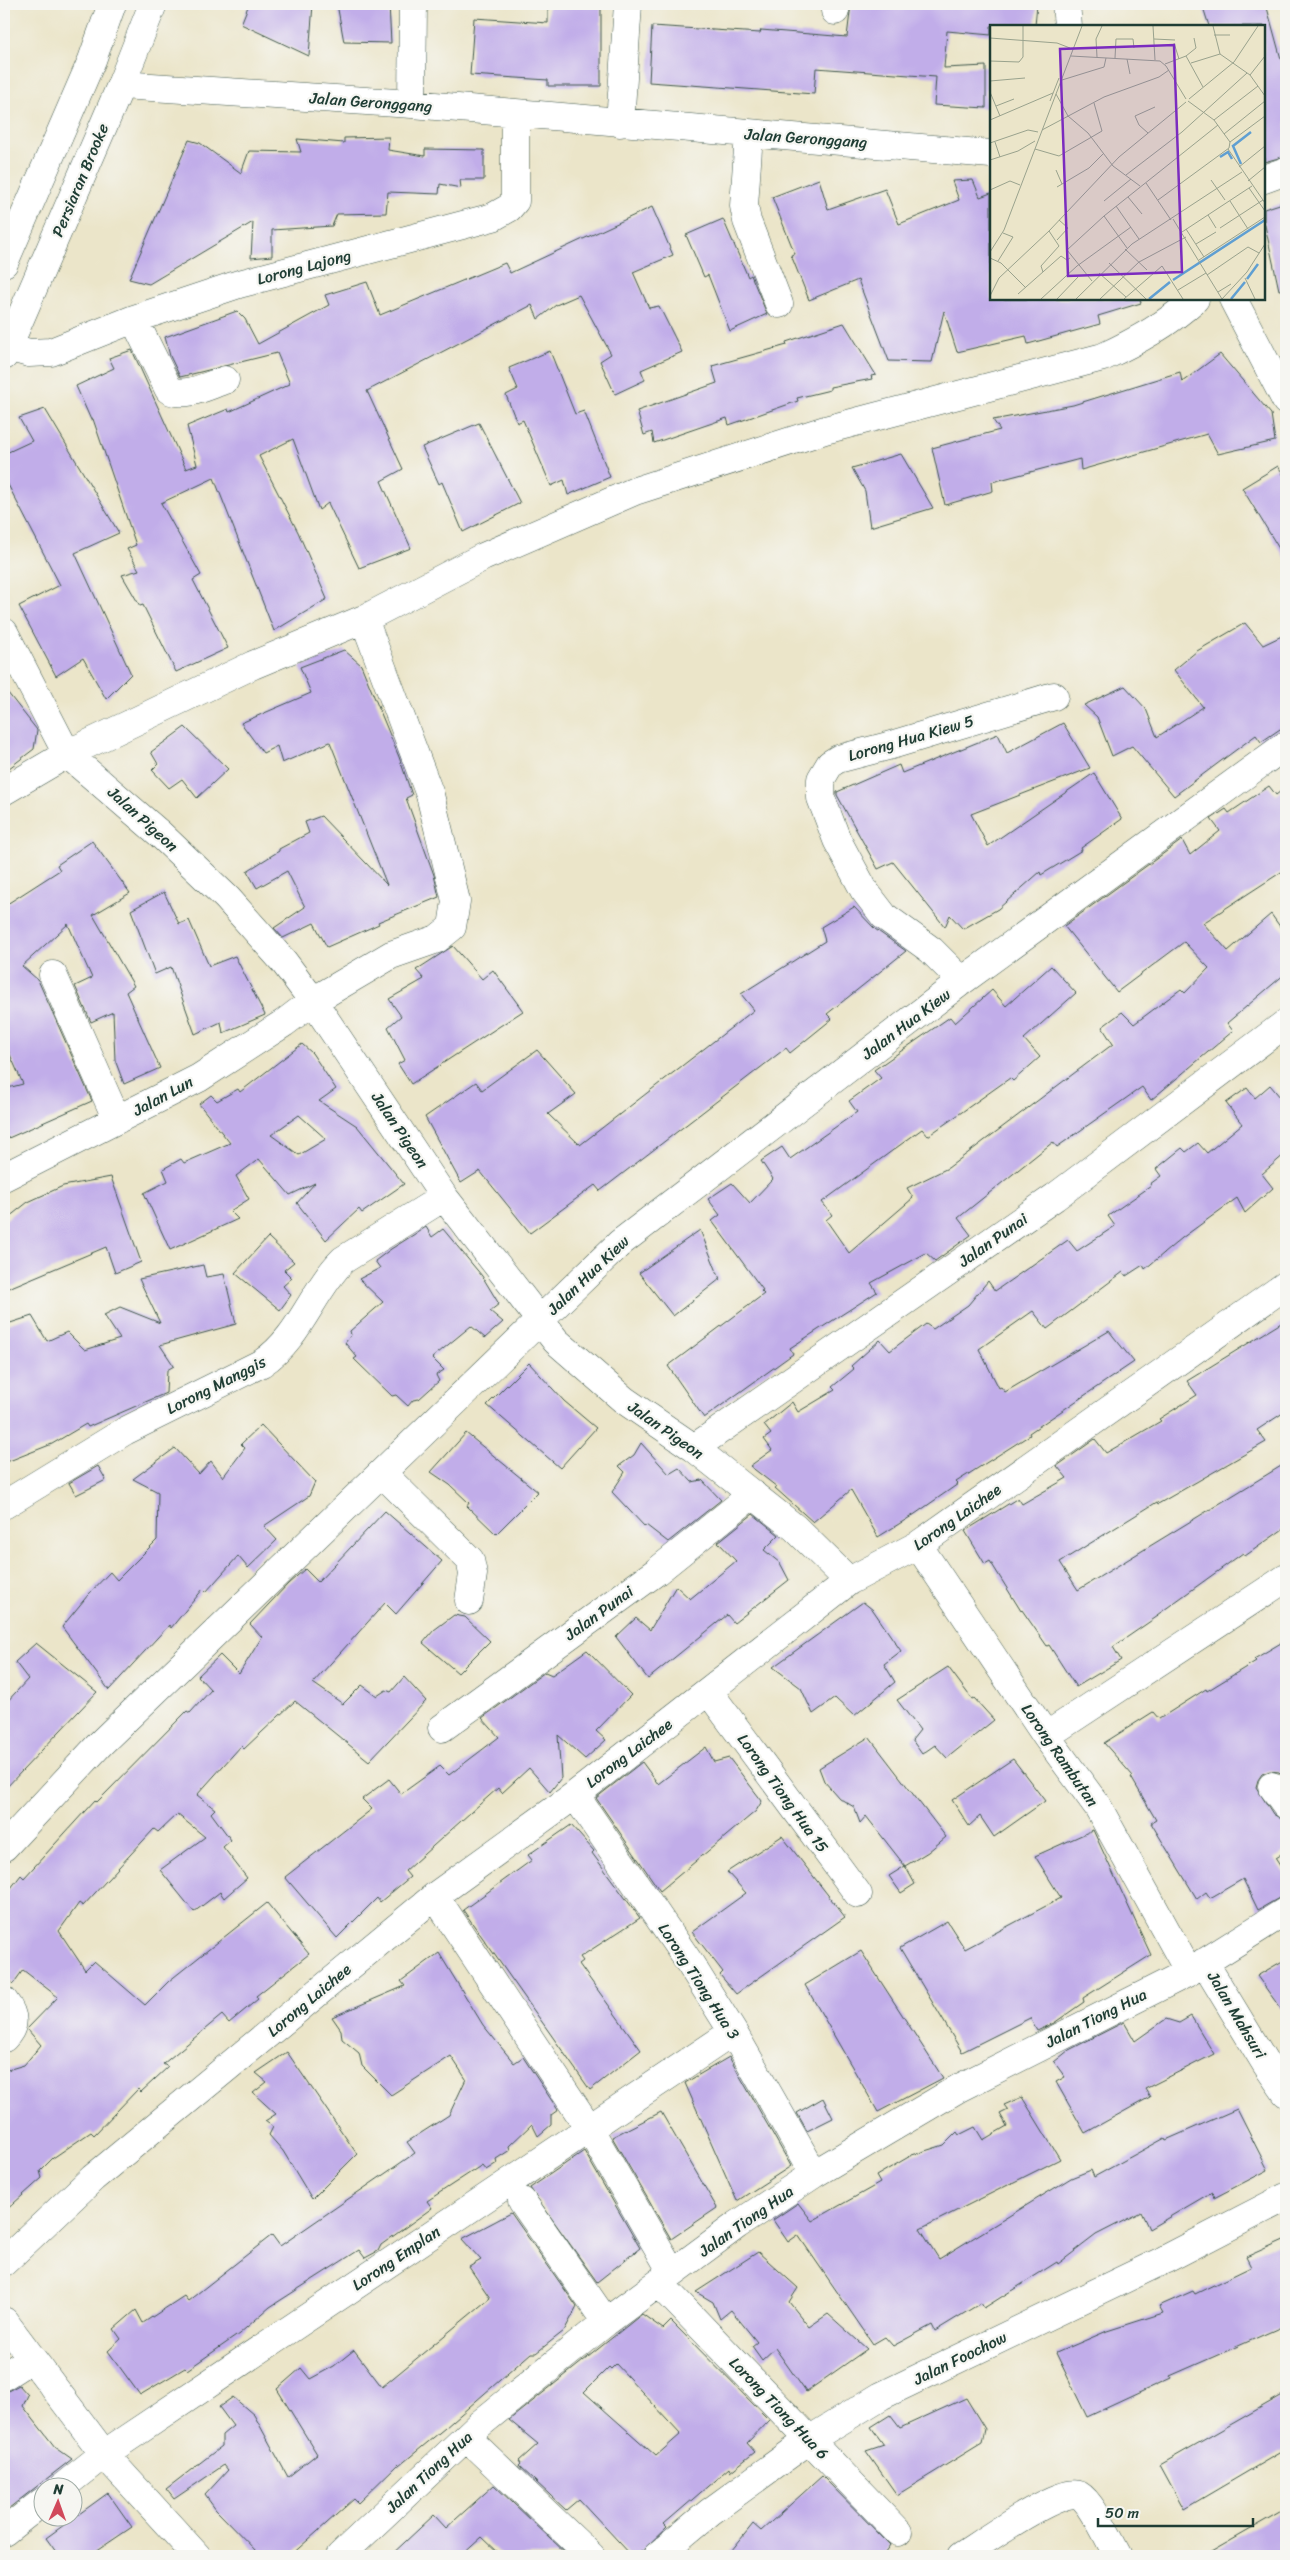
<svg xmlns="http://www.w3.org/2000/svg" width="1290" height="2560" viewBox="0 0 1290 2560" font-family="Sriracha,sans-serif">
	<rect width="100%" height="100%" fill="#f6f6f2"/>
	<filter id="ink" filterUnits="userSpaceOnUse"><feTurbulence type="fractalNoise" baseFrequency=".02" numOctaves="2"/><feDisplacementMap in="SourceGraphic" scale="10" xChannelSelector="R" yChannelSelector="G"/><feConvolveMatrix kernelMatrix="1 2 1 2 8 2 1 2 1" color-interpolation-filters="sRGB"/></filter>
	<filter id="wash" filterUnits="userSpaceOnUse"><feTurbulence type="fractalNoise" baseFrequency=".0096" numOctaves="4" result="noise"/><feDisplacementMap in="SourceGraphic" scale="20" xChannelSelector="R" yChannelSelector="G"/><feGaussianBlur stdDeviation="1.12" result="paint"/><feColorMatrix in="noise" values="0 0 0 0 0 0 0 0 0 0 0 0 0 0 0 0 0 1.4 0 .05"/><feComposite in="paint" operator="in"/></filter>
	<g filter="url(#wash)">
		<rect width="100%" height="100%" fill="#ebe5c9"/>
		<g id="blocks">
			<path fill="#c1ade9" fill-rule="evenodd" d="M249 4H313L309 56 241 24Z
				M337 4H389L391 43 344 42Z
				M851 4H1037L1035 26H991V35L947 31 944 68 986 66V108L934 105 936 77 816 68 814 94 649 82 652 26 760 33 761 30 847 37Z
				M1202 4H1266L1281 59 1286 58V156L1264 162V26H1209Z
				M548 6H601V86H548V80L470 75 474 18 548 23Z
				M389 137 388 150 425 156V149L484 150V180H460L461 188 440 184 439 194 388 192 386 213 337 214 332 226 272 230V256L251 258 253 222 149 284 129 279 189 140 200 143 241 173 249 151 301 152 297 139 344 143V138Z
				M819 179 828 209 885 189 899 224 959 200 952 181 973 180 980 197 991 193V299H1140L1141 303 1098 316 1100 324 1028 344 1026 336 957 352 944 311 932 362 889 361 858 280 809 300 791 255 795 254 772 197Z
				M1286 202V289L1279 290 1264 221V209Z
				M652 207 673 255 633 272 649 308 659 306 682 352 641 370 645 380 615 394 600 361 611 354 579 295 556 305 538 319 532 305 367 391 403 469 381 481 411 548 359 568 328 503 319 510 293 439 259 456 298 532 327 599 274 631 214 478 161 503 201 575 193 580 228 648 176 672 143 605 140 606 122 575 139 570 127 549 136 545 93 419 91 420 76 386 114 368 109 358 132 350 186 469 197 465 187 426 228 409 229 412 290 384 277 353 180 377 170 356 165 337 237 311 245 319 258 344 329 305 325 295 367 282 380 315 505 263 510 273Z
				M723 219 748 277 751 275 767 314 730 331 708 275 704 277 686 235Z
				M844 323 876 375 871 376 872 379 830 387V390L797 398 798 401 729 425 727 418 654 443 652 432 644 435 637 411 717 383 712 366 787 345 786 342Z
				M550 351 575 414 584 411 610 477 568 495 564 480 551 486 523 420 517 423 506 395 518 389 509 368Z
				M1220 354 1271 414 1275 441 1218 454 1207 434 1081 470 1080 459 992 482 993 491 945 505 932 448 1000 430 993 420 1073 405 1180 372 1182 382Z
				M45 409 119 533 75 553 131 674 106 699 83 658 56 676 19 606 60 585 4 477V454L32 441 19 418Z
				M479 423 520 503 463 532 442 482 439 484 422 447Z
				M901 454 933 508 870 527 865 491 852 468Z
				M1278 466 1286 479V560L1242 488Z
				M1245 623 1263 645 1286 634V725L1261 742 1256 735 1174 796 1132 746 1112 756 1097 717 1084 705 1125 686 1146 709 1157 737 1203 707 1174 670 1197 651Z
				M344 650 361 665 399 757 412 795 406 798 434 875 439 897 378 922 379 924 327 947 314 923 283 938 274 928 305 907 287 871 257 888 247 871 279 851V849L309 833 305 822 321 816 387 885 330 742 282 763 277 746 263 753 241 723 311 693 300 667Z
				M4 688 37 730 34 749 4 772Z
				M1063 723 1090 768 971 814 988 846 1094 773 1122 819 1081 848 1082 850 1041 875 1040 872 998 909 963 929 950 915 945 927 893 862 878 869 837 795V792L899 765 902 773 998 734 1007 753Z
				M185 727 228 769 197 798 182 779 169 788 152 770 158 764 151 752Z
				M1269 786 1276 795 1286 787V869L1203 923 1228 951 1271 914 1286 935V973L1227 1023 1233 1031 1151 1100 1142 1087 1057 1147 1053 1142 958 1218 971 1235 935 1261 926 1253 871 1283 877 1292 790 1348 793 1354 704 1418 668 1366 764 1294 761 1291 763 1290 712 1221 720 1215 708 1199 732 1183 750 1203 773 1179 761 1161 782 1147 790 1159 857 1112 849 1101 881 1078 874 1070 950 1017 955 1023 992 990 1006 1006 1051 966 1076 993 1024 1039 1040 1057 1013 1081 1010 1078 928 1136 922 1129 822 1202 832 1215 826 1220 849 1253 913 1198 907 1188 948 1168 1113 1044 1102 1027 1122 1012 1134 1024 1181 989 1185 993 1209 968 1184 942 1117 992 1064 926 1182 840 1190 855 1220 831 1211 819 1226 809 1229 813Z
				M92 841 130 893 93 915 134 986 126 992 160 1068 124 1084 115 1060 113 1012 91 1022 75 986 92 978 68 924 22 966 38 980 92 1101 4 1140V1089L23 1084 4 1041V906L60 870 57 865Z
				M164 892 179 924 189 920 209 966 235 956 265 1015 223 1033 221 1022 195 1034 171 967 155 974 131 910Z
				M854 907 875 929 906 951 827 1014 832 1019 790 1053 786 1048 600 1191 595 1185 530 1233 480 1171 461 1183 425 1117 476 1082 482 1090 537 1050 576 1094 548 1114 580 1145 754 1010 741 994 825 941 821 927Z
				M453 946 482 979 493 970 523 1011 411 1084 398 1064 405 1060 388 1027 401 1016 389 999 424 979 416 970Z
				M302 1044 312 1053 336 1089 319 1101 357 1126 404 1184 362 1213 359 1209 326 1240 297 1203 315 1183 290 1195 259 1159 236 1176 249 1199 230 1211 238 1219 170 1250 144 1193 168 1181 163 1169 181 1159 184 1163 230 1143 199 1104 211 1095 217 1101 238 1089 240 1092ZM299 1115 326 1139 299 1155 271 1135Z
				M1270 1085 1286 1104V1153L1262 1174 1273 1188 1245 1213 1237 1198 1182 1238 1145 1269 1143 1265 1126 1276 1123 1272 1047 1329 1033 1311 979 1349 999 1388 1001 1387 1005 1392 1109 1331 1134 1362 1029 1433 1030 1435 956 1482 958 1484 915 1514 878 1537 851 1490 813 1522 775 1488 777 1487 750 1466 772 1450 764 1439 771 1434 764 1425 792 1402 798 1412 835 1390 832 1387 854 1369 851 1366 880 1340 890 1351 926 1324 933 1329 968 1305 988 1281 995 1291 1068 1240 1077 1251 1115 1226 1108 1216 1151 1186 1150 1184 1161 1176 1156 1169 1182 1148 1186 1152 1198 1143 1207 1153 1242 1124 1226 1103 1247 1088 1255 1098Z
				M111 1177 141 1262 115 1273 106 1247 4 1290V1221L28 1202 63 1186Z
				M426 1227 432 1237 443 1229 482 1276 499 1304 490 1311 503 1322 485 1338 471 1326 432 1358 444 1370 436 1375 439 1381 419 1399 413 1400 408 1406 396 1395 392 1396 354 1359 357 1357 345 1343 351 1335 350 1331 383 1302 359 1279 380 1268 375 1261 391 1249Z
				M700 1230 720 1279 673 1316 639 1273Z
				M268 1237 294 1262 284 1270 292 1278 283 1286 291 1295 280 1310 235 1273Z
				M203 1265 206 1277 224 1274 236 1324 160 1345 174 1366 167 1370 166 1393 88 1427 86 1424 52 1444 4 1463V1325L32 1316 47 1341 67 1332 85 1350 120 1339 104 1315 120 1307 160 1323 139 1279Z
				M1286 1320V1411L1257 1430 1266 1442 1158 1504 1157 1502 1060 1562 1078 1590 1286 1463V1527L1245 1556 1243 1553 1157 1615 1158 1616 1113 1647 1121 1660 1076 1687 1049 1645 1047 1646 1022 1610 1021 1611 990 1561 985 1564 965 1531 1018 1498 1022 1504 1067 1478 1057 1466 1095 1439 1106 1453 1161 1421 1159 1419 1197 1395 1187 1381Z
				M529 1363 564 1401 596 1428 560 1468 487 1405Z
				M261 1425 315 1482 309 1496 264 1526 277 1540 248 1568 238 1556 206 1592 203 1589 171 1628 169 1625 109 1690 62 1627 88 1595 110 1572 117 1580 157 1540 158 1492 133 1479 175 1448 199 1474 211 1461 223 1477 245 1448 241 1444Z
				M466 1433 538 1492 496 1534 467 1506 469 1503 450 1485 431 1472Z
				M641 1443 669 1474 679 1468 692 1482 702 1480 721 1500 668 1542 646 1525 645 1527 612 1492 625 1472 619 1466 634 1455Z
				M98 1466 106 1480 76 1495 69 1483Z
				M385 1511 442 1561 396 1614 385 1603 313 1683 343 1704 362 1685 377 1696 386 1690 391 1692 404 1677 426 1701 369 1761 295 1701 244 1749 241 1746 197 1795 215 1809 211 1813 231 1840 223 1847 247 1878 224 1898 220 1892 194 1912 160 1870 205 1837 177 1814 158 1832 154 1829 83 1906 79 1903 59 1931 85 1970 94 1961 145 2005 169 1981 267 1903 309 1954 256 1996 258 1999 229 2023 222 2015 163 2064 168 2067 141 2092 138 2089 94 2135 91 2132 53 2158 40 2171 42 2178 4 2212V2071L24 2065 41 2045 27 2029 58 1997 23 1970 13 1984 4 1975V1897L21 1875 24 1878 95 1800 97 1802 187 1711 190 1713 211 1690 198 1676 220 1655 239 1674 262 1637 250 1624 288 1584 305 1569 318 1582Z
				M753 1514 779 1535 764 1550 780 1563 789 1580 734 1623 727 1615 648 1679 616 1637 636 1618 650 1630 676 1586 690 1599 736 1561 718 1542Z
				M863 1602 873 1610 901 1651 884 1664 895 1682 854 1716 835 1698 813 1714 801 1688 773 1667Z
				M454 1615 465 1617 490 1641 458 1673 423 1643 434 1630Z
				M1286 1640V1779L1279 1772 1270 1771 1262 1774 1258 1780 1256 1787 1273 1814 1283 1820 1286 1825V1851L1275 1858 1286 1875V1894L1258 1910 1243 1879 1210 1898 1206 1892 1197 1899 1151 1823 1156 1820 1131 1777 1133 1776 1104 1743 1153 1712 1159 1719 1206 1689 1207 1691 1256 1661 1254 1659Z
				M36 1643 97 1692 4 1790V1705L28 1679 15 1662Z
				M587 1650 631 1695 596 1731 606 1740 585 1759 558 1735 561 1778 550 1792 529 1768 502 1793 498 1788 405 1871 410 1877 380 1902 377 1898 337 1938 285 1877 372 1809 362 1799 389 1779 401 1794 440 1766 449 1775 499 1737 482 1718 545 1672 552 1675Z
				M948 1667 972 1699 974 1698 994 1720 947 1758 935 1745 922 1754 912 1740 920 1730 897 1700Z
				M869 1737 946 1837 928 1852 905 1866 866 1816 860 1823 854 1807 839 1798 824 1781 819 1768Z
				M706 1747 714 1762 729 1758 762 1801 756 1811 660 1891 596 1798 642 1762 658 1784Z
				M1013 1759 1045 1801 994 1837 980 1816 969 1826 952 1800Z
				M571 1825 594 1851 592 1853 640 1918 580 1957 583 1961 579 1964 641 2050 590 2090 463 1910 532 1860 528 1855Z
				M1093 1830 1151 1955 1083 1998 1084 2002 1054 2023 1037 2031 1030 2018 962 2052 900 1948 947 1921 965 1949 1061 1898 1035 1856Z
				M782 1836 845 1917 736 1994 720 1975 723 1972 692 1932 746 1893 727 1872Z
				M905 1866 915 1884 901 1893 889 1876Z
				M861 1951 943 2078 878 2112 805 1985Z
				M439 1953 483 2025 514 2063 523 2057 558 2110 551 2115V2125L538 2136 532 2124 509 2146 510 2150 496 2159 497 2163 486 2170 482 2165 427 2201 432 2208 381 2245 378 2251 365 2258 359 2250 270 2307 239 2334 187 2370 185 2368 140 2395 108 2351 121 2339 114 2329 136 2310 143 2323 184 2296 188 2301 272 2235 280 2246 415 2153 407 2142 449 2115 466 2079 451 2056 391 2095 362 2066 359 2053 342 2039 341 2030 332 2017 405 1986 401 1981Z
				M1286 1959V2016L1257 1976Z
				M1191 2016 1214 2054 1145 2089 1150 2097 1085 2133 1056 2082 1065 2077 1054 2062 1069 2050 1124 2022 1135 2041 1166 2019 1179 2023Z
				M287 2052 357 2154 312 2199 283 2151 269 2135 273 2127 265 2121 276 2114 253 2093 267 2082 256 2073Z
				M729 2057 791 2166 737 2201 685 2083Z
				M1022 2097 1060 2159 920 2229 939 2259 1071 2178 1091 2170 1094 2177 1165 2138 1166 2140 1237 2109 1268 2170 1214 2198 1212 2192 1149 2229 1141 2212 1096 2235 1058 2264 1057 2262 984 2308 981 2303 935 2331 932 2325 893 2346 885 2337 873 2344 798 2235 788 2242 773 2220 798 2203 812 2221 880 2183 876 2176 912 2155 944 2145 957 2132 959 2135 975 2127 983 2140 1007 2126 1000 2114 1008 2110 1004 2105Z
				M823 2098 833 2118 807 2131 797 2113Z
				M661 2112 717 2208 671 2239 612 2137Z
				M584 2151 640 2248 597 2282 530 2188Z
				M511 2213 577 2307 564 2331 536 2353H531L445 2428 399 2466 398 2464 358 2503 354 2499 290 2556H261L216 2510 205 2495 228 2470 224 2465 174 2499 166 2489 222 2446V2435L233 2426 219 2407 233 2397 254 2415 288 2477 317 2454 277 2389 301 2368 310 2379 334 2366 354 2350 382 2387 490 2298 469 2267 481 2260 462 2239Z
				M1286 2239V2325L1170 2376 1171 2378 1087 2417 1056 2353 1107 2331 1163 2313 1159 2306 1193 2291 1195 2294 1251 2267 1246 2257Z
				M758 2252 798 2288 789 2302 809 2327 828 2314 867 2349 806 2392 775 2348 762 2360 752 2346 757 2342 731 2310 720 2319 713 2302 696 2292Z
				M642 2314 663 2329 671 2321 769 2420 747 2443 755 2452 730 2472 729 2468 664 2524 667 2527 642 2551 636 2556H632L579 2499 566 2510 519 2466 521 2464 519 2461 538 2444 509 2420ZM616 2364 681 2434 656 2456 584 2392 609 2367 611 2369Z
				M19 2385 28 2395 23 2406 55 2447 72 2459 4 2512V2393Z
				M1286 2393V2449L1184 2509 1160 2465Z
				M966 2398 985 2429 982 2443 897 2495 866 2451 884 2445 871 2427 890 2415 900 2428Z
				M822 2476 890 2545 882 2556H727L753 2524 761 2531Z
				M494 2485 569 2556H502L482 2537 461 2556H390L434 2515 446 2528Z
				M108 2493 132 2527 89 2556H59L46 2538Z
				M1286 2509V2556H1204Z"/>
		</g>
	</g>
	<g filter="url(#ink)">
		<use href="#blocks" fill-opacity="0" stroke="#3e564a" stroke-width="1"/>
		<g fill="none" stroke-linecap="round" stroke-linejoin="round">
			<g stroke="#3e564a" stroke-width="29">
				<path id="minor" d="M1066 4 1068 26
					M835 11 836 4
					M121 85 412 104 991 154
					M412 104 413 4
					M620 123 628 4
					M749 134 744 206 747 221 779 304
					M1264 179 1286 171
					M1233 299 1286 401
					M134 319 169 390C186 398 209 385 225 380
					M8 347 29 353 51 352 134 319 239 284 493 217 509 208 515 201V113
					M4 632 67 754 160 834 227 898 284 962 313 1001 444 1197 556 1341 624 1400 694 1448 795 1528 849 1581
					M4 791 67 754 253 665 364 619 483 557 635 491 825 430 1103 357C1137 341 1168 324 1195 299
					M53 975 117 1120
					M962 981 931 950 884 916 864 890 837 840 821 798V779L830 764 838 759 888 746 1054 696
					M4 1177 199 1078 284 1023 313 1001 391 955 437 939 452 927 456 901 430 795 364 619
					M694 1448 1055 1197 1286 1023
					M383 1474 470 1560 473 1574 469 1601
					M4 1505 125 1431 262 1363C300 1338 312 1291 343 1260L444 1197
					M918 1545 1046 1736 1098 1807 1189 1972
					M709 1692 858 1894
					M442 1728 656 1572 753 1494
					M1046 1736 1286 1578
					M1272 1786 1286 1805
					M575 1795 691 1965 733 2032 814 2174
					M4 1847 100 1744 620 1243 962 981 1286 745
					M435 1896 589 2128 672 2272
					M1204 1962 1266 2064 1286 2093
					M4 2001C15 2015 16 2026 4 2038
					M522 2201 606 2322
					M4 2262 93 2178 435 1896 575 1795 849 1581 918 1545 1286 1285
					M659 2283 898 2532
					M4 2321 104 2454 197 2556
					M4 2376 32 2358
					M466 2437 591 2556
					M61 2488 104 2454 733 2032
					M4 2532 42 2502
					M340 2556 480 2424 606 2322 737 2225 814 2174 959 2088 1189 1972 1286 1911
					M657 2556 710 2512 809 2440 881 2396 1164 2260 1286 2197
					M961 2556C980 2544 1060 2487 1079 2495 1092 2502 1110 2542 1118 2556"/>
			</g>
			<g stroke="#3e564a" stroke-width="29">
				<path id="major" d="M4 263 92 60 112 4
					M4 356 121 85 153 4"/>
			</g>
			<use href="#minor" stroke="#fff" stroke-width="28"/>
			<use href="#major" stroke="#fff" stroke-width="28"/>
		</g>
	</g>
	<g text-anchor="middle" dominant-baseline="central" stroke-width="4.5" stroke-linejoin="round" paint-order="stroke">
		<g font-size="16" fill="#1f3d34" stroke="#f6f6f2">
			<text transform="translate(371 102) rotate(4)">Jalan Geronggang</text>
			<text transform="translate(806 138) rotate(4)">Jalan Geronggang</text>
			<text transform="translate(80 180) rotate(-67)">Persiaran Brooke</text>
			<text transform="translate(304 267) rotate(-15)">Lorong Lajong</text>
			<text transform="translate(911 738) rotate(-16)">Lorong Hua Kiew 5</text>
			<text transform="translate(143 819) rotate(42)">Jalan Pigeon</text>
			<text transform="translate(906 1024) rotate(-37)">Jalan Hua Kiew</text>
			<text transform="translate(163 1096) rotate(-28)">Jalan Lun</text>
			<text transform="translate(400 1130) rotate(56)">Jalan Pigeon</text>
			<text transform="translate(993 1240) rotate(-35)">Jalan Punai</text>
			<text transform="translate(588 1275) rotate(-44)">Jalan Hua Kiew</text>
			<text transform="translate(216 1385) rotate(-27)">Lorong Manggis</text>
			<text transform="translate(666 1430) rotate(35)">Jalan Pigeon</text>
			<text transform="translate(957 1517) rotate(-35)">Lorong Laichee</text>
			<text transform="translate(599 1613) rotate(-36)">Jalan Punai</text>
			<text transform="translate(629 1753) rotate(-37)">Lorong Laichee</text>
			<text transform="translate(1060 1755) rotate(55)">Lorong Rambutan</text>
			<text transform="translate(783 1793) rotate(54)">Lorong Tiong Hua 15</text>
			<text transform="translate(699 1981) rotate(57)">Lorong Tiong Hua 3</text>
			<text transform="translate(309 2000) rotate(-40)">Lorong Laichee</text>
			<text transform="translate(1237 2015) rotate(59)">Jalan Mahsuri</text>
			<text transform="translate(1096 2018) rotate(-27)">Jalan Tiong Hua</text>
			<text transform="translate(746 2221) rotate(-35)">Jalan Tiong Hua</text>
			<text transform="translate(396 2258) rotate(-34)">Lorong Emplan</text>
			<text transform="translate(960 2358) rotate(-26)">Jalan Foochow</text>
			<text transform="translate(779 2408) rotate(46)">Lorong Tiong Hua 6</text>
			<text transform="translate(429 2472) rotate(-43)">Jalan Tiong Hua</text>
		</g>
	</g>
	<g transform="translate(990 25)">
		<rect width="275" height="275" fill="#ebe5c9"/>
		<path fill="none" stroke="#5f9fd2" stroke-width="2.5" d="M230 132 238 127 242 134M251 139 243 121 261 107M257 254 268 239M183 255 275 195M159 274 180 257M241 274 255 257"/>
		<path fill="none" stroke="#99a28d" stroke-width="1" d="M163 1 165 35M223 1 230 29 260 50 275 71M224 10H240M0 13 67 18 80 23M164 14 185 15M184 18 189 34M81 31 170 36 176 41 196 74M196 31 206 23 204 13M107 32 106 14 112 1M125 33 126 14H143L144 23M137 34 140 49M0 36 29 37 33 32V1M201 38 230 29M175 39 196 31 213 62M260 50 275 31M72 55 114 42 116 33M0 56 35 53M0 67 10 91M66 69 78 91 98 108 123 141 150 161M199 74 244 37 268 1M60 76 69 53M6 81 24 74M0 95 63 68M224 95 268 61M52 105 114 72 169 52 179 45M158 108 149 100 145 91 165 82M234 109 275 76M5 117 10 132M240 117 275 91M0 118 38 105 48 107M45 124 69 131 112 106 104 78M238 124 275 178M0 135 28 126 45 116M249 142 275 121M66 145 72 159M136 150 192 107 257 48M221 155 235 175M258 156 275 142M156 158 181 195M67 162 99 143 113 129M259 163 275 186M0 165 20 156 30 160M138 172 152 189M168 175 239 123 240 117 224 95 198 76M114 176 141 154M240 176 258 204M126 181 149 214M218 190 226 203M114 191 137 223M183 194 232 274M230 203 273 175M196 204 214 232M192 207 262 161M67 215 78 203 69 195M206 219 226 207M135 224 157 245M0 227 14 205 92 1M0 233 11 238 36 263M209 235 275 192M8 236 23 212 13 208M119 238 156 274M53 247 51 241 69 221 59 206M109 248 136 272M217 250 258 222 269 228M255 253 265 274M102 256 77 225 114 191 228 100M188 265 216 248M228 267 241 259M28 269 71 231 77 235 80 233M0 271 9 253 59 206 129 132 196 77M51 274 87 241 141 202M67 274 88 252M86 274 142 219 252 147M110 274 149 237 196 212M134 274 172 241 193 274M232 274 257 247 275 219"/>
		<path fill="#7b2cbf" fill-opacity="0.15" stroke="#7b2cbf" stroke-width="2.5" d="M184 20 192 247 78 251 70 24Z"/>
		<rect width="275" height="275" fill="none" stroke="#1f3d34" stroke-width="2.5"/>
	</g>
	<rect width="1290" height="2560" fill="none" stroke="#f6f6f2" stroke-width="20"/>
	<g transform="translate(58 2502) rotate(2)"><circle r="24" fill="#f6f6f2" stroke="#a0aca6"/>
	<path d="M0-4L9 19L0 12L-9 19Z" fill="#d1495b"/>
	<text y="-8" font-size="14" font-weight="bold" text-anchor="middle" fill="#1f3d34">N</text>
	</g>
	<path d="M1098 2518v8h155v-8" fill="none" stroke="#1f3d34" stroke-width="2.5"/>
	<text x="1105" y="2518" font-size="15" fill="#1f3d34" stroke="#f6f6f2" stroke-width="4" paint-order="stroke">50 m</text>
</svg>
